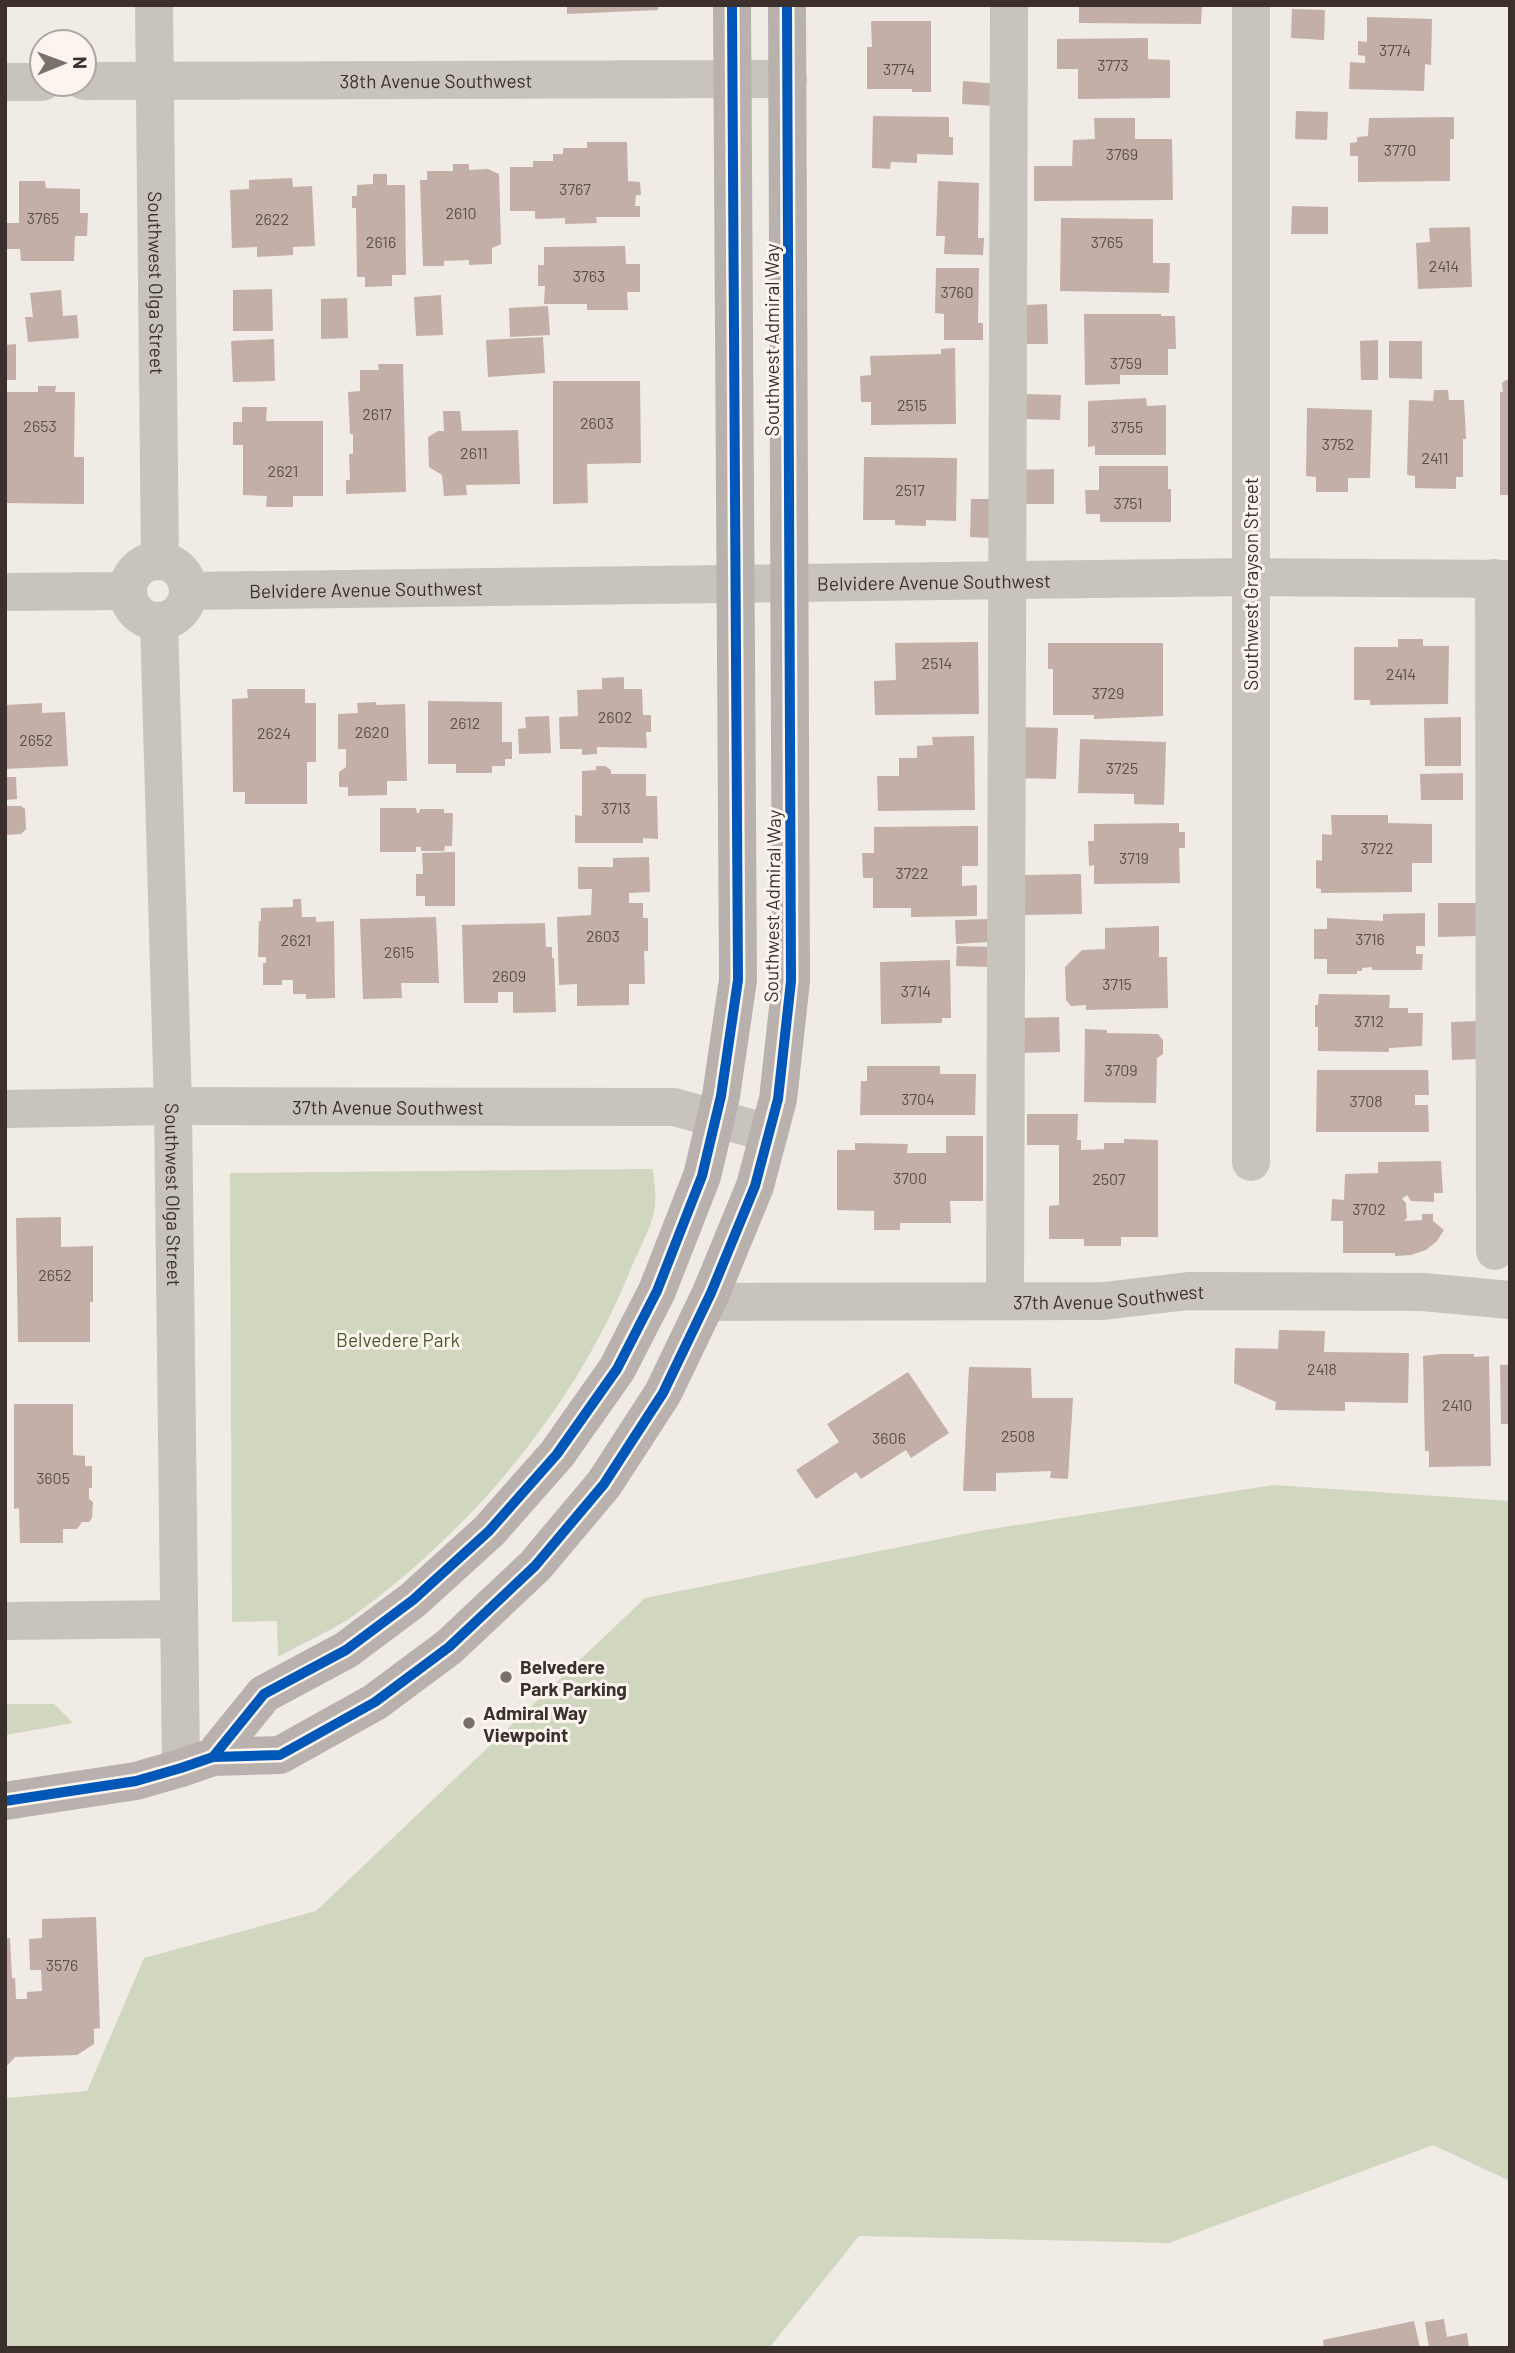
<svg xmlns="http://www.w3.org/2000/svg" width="1515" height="2353" viewBox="0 0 1515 2353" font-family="Barlow,sans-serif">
	<rect width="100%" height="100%" fill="#f0ebe5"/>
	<path fill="#d1d6bf" d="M653 1169C654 1182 657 1199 654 1212 650 1230 639 1249 632 1266 577 1405 473 1529 353 1616 330 1632 302 1643 278 1657L277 1621 232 1622 230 1173Z
		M1274 1485 1510 1501V2181L1433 2145 1169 2243 859 2236 769 2348H5V2098L87 2091 144 1958 316 1911 645 1598 985 1530Z
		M5 1704H54L73 1723 5 1735Z"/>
	<path fill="#c3afa7" d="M567 5H658V10L567 14Z
		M1079 5H1202L1201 24 1079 23Z
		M1292 9 1325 10 1324 40 1291 38Z
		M1367 17 1432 19 1431 65 1425 64 1424 91 1349 89 1350 62 1365 63V56L1358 55V41L1367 42Z
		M871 21H931V92H912V89H867V47H872Z
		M1148 38V59L1170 60V98L1078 99V69H1057V39Z
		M963 81 998 84 996 106 962 104Z
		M1296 111 1328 112 1327 140 1295 139Z
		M873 116 949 117V137H953V155L917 154V163L891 162 890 169 872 168Z
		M1454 117V139H1450V181L1358 182V156H1350V143L1357 142V137L1368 136 1369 118Z
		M1094 118H1135V139H1172L1173 200 1034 201V166H1072L1073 140 1095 139Z
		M587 142H627L628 181 640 182 641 195H636L635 206H640V217H596L597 223 565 224V218L535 219V211H510V167H533V161H553V154H563V148H587Z
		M453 164H469V170L488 169 499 174 501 244 492 248V264L469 265V260L444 261V266H423L420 180H427V171H453Z
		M373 174H387V185H405L406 275H392V286L365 287V277H357L356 208H352V196H357V185L373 184Z
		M292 178 293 187 312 186 315 246 293 247V255L257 257V247L232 248 230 190 249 189V180Z
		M19 181H45L46 188 80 189V213H88L87 236H75L74 261H21L20 249H5V223H19Z
		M938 181 979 183 978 238H984L983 255 944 254 945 236H936Z
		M1292 206 1328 207V234H1291Z
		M1061 218 1153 219V263H1170L1169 293 1060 291Z
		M1470 227 1472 287 1418 289 1416 243 1430 242 1429 228Z
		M625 246 626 264H640V292H627L628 310H587V304H544L545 286H538V265H544V247Z
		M936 268H979L978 323H983V340H944V314L935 313Z
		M272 289 273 331H233V290Z
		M61 290 63 316 77 315 79 338 28 342 25 317H33L30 293Z
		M441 295 443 335 416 336 414 297Z
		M347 298 348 338 321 339V299Z
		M1047 304 1048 344H1027L1026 305Z
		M548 306 550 335 510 337 509 308Z
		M1084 314H1161V316H1175L1176 349H1168V375H1120V384L1085 385Z
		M543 337 545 373 488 377 486 340Z
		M274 339 275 381 233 382 231 341Z
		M1378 340V380H1361L1360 341Z
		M1389 341H1422V379L1389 378Z
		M16 344V380H5V345Z
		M955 348 956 424 871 425V402H861L860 376 871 375 870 356 941 354V349Z
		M378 364H403L406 492 346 494V480H350L349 454H353V434H350L348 392 360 391V370H379Z
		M1506 380H1510V495H1500V392H1503L1502 383Z
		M553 381H640L641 463 587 464 588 503 553 504Z
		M38 386H56L55 392H75L74 457H84V504L5 503V392H38Z
		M1434 390H1448L1449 400H1464L1466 439H1463V477H1456V489L1415 488V476L1407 475 1409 400 1433 401Z
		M1025 394 1061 395 1060 420 1024 419Z
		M1146 398 1147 406 1166 405V455H1095V446L1088 447V401Z
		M242 407H267L266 421H323V496H293V507H266L267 496 243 495V445H233V422H242Z
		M1307 408 1372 410 1370 478H1348V492H1316V477L1306 476Z
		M443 411H460L462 431 518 430 520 484 466 485 467 495 444 496 442 475 429 467 428 437 438 431H444Z
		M864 457 957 458 956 521 926 520V526L895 525V520H863Z
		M1099 466H1168V489H1171V522H1100V514H1086L1085 490H1099Z
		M1054 469V504H1019L1018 470Z
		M971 499H990V538L970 537Z
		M1398 639H1423V646H1449L1448 704 1370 705V700H1354V647H1398Z
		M978 642 979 714 875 715 874 681 896 680 895 643Z
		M1048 643H1163V716L1094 719V715H1053V669H1048Z
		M624 677V689H642L643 715H651V732H646L647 748 597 747V754L582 755V749H560L559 717 578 716 577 690 602 689V678Z
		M247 689H305V703H316V762H307V804H245V792H233L232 699 248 698Z
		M428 701 502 702V742H512V759H505V766H492V773H456V764H428Z
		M376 702V705L405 704 407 781H387V795L348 796V787H339V772L346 767V749H338V714L358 713 357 703Z
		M42 703V713L65 712 68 766 5 769V705Z
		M549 716 551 753 519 754 518 729 526 728 525 717Z
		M1461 717V766H1425L1424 718Z
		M1017 727 1058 728 1056 779 1015 778Z
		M974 736 975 810 878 811 877 776H899V758H917V746L933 745 932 737Z
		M1080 739 1166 742 1164 805 1134 804V794L1078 793Z
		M596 766H605L611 770V774H646V796H657L658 839 643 838V843H575V815L582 816V771L596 770Z
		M1463 773V800H1421L1420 774Z
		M5 777H16L17 799 5 800Z
		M5 806H21L25 809 26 829 21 834 5 835Z
		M380 808H416L417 813H419L420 809H444V813H453L452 846H445L444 851H421V847H416V852H380Z
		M1331 815H1388V823L1432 824V863H1412V892L1321 893V889L1316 888V860L1322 861V834L1332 835Z
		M1179 823V832H1185V848H1179L1180 883 1094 884V865L1089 866 1088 841H1094V824Z
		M978 826V866H962V886L977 885V916L911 917V908H873V878H863L862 853H874V827Z
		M455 852V906H425V896H416V874H423L422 853Z
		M649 857 650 892 629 893V903H643V918H648V951H644L645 984H629V1005L577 1006V984L559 985 557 917 591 915 592 889H578V867H613V858Z
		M1081 874 1082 914 1025 915V875Z
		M293 899H301L302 917H316V922L334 921 335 998 306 999V994H293V980H282V985H263V963H266V957H258L259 921H261V908L293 907Z
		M1438 903H1478V936L1438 937Z
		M1425 913V946H1416V954H1423L1422 970H1372V967L1362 968V971H1357V974H1327V959H1314V929H1327V918L1383 921V914Z
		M436 917 439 983H401L402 998 363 999 360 919Z
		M989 919V942L956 944 955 920Z
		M545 923 546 947H552V958H554L556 1012 513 1013V992H498V1003H464L462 925Z
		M1159 926V957H1167L1168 1008 1086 1010V1005L1071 1006 1066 1000 1065 967 1082 950 1105 949V928Z
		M957 946 991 947 989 967 956 966Z
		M950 960 951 1018H942V1023L881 1024 880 962Z
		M1319 994 1390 995 1389 1008H1408V1013H1423L1422 1046 1389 1048V1052L1318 1051V1027H1315V1005H1318Z
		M1059 1017 1060 1052 1019 1053V1018Z
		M1478 1021V1059L1452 1060 1451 1022Z
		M1085 1029 1107 1030V1033L1158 1034 1163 1040V1054L1157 1058 1156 1103 1084 1102Z
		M867 1066H940V1074H976L975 1115H860L861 1081H867Z
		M1317 1070H1428L1429 1095H1415V1105H1428L1429 1132H1316Z
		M1027 1114H1078L1077 1140H1081V1150L1104 1149V1143H1124V1139L1158 1140V1237H1121V1246H1084V1239H1049V1206L1059 1205V1145H1027Z
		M946 1136H983V1201H950L951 1223H900V1230H874V1211L837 1210V1150H855V1143L908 1144 907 1153H946Z
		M1441 1161 1443 1193H1434V1202L1411 1201 1407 1195 1402 1199 1406 1203 1407 1218 1404 1221 1422 1220V1214H1433V1221L1444 1230 1437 1241 1426 1250 1411 1255 1395 1256V1253H1343V1221H1331L1332 1199 1344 1200 1345 1174 1378 1173V1162Z
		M61 1217V1247L93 1246V1302H90V1342H18L16 1218Z
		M1279 1330 1325 1331 1324 1352 1409 1353 1408 1403 1345 1402V1411L1275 1410 1276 1402 1234 1383 1235 1348 1278 1349Z
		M1440 1354H1474V1357L1489 1356 1491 1466 1429 1467V1451H1425L1423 1356Z
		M1500 1365H1510V1424H1501Z
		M969 1367 1031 1368 1032 1398H1073L1068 1479 1050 1478 1051 1471 996 1473V1491H963Z
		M908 1372 949 1433 911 1458 906 1450 861 1479 856 1472 816 1499 796 1470 839 1442 827 1424Z
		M14 1404H73V1455L85 1456V1466H92V1488H89V1499L93 1502 92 1518 89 1522H82L77 1529H63V1543H20L19 1508 14 1509Z
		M96 1917 100 2028 94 2029V2044L77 2055 15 2057 5 2068V1938H10L12 1978H15L16 1999H27V1992L42 1991 41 1970H30L29 1939 42 1938V1919Z
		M1444 2319 1447 2337 1467 2333 1469 2348H1429L1425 2322Z
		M1414 2321 1420 2348H1324L1323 2340Z"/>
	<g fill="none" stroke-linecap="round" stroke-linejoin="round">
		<g stroke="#c9c3be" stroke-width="38">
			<path id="s1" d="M154 5 160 561"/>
			<path d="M1251 5V1162"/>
			<path id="s2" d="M84 81 788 79"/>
			<path d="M5 82H42"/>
			<circle cx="158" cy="591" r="30"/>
			<path d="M1494 578 1495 1251"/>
			<path id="s3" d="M188 591 1251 577 1510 579"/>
			<path d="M5 592 128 591"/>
			<path id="s4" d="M159 621 173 1106 181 1768"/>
			<path id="s5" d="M5 1109 173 1106 674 1107 769 1133"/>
			<path d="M1005 1301 1009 5"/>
			<path id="s6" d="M707 1302 1104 1301 1188 1291 1423 1292 1510 1300"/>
			<path d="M5 1621 179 1619"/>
		</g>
		<path stroke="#b8b1ad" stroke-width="38" d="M213 1757 264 1694 346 1650 413 1600 489 1531 557 1454 617 1369 657 1291 702 1176 721 1096 738 980 732 5
			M5 1801 136 1781 181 1768 213 1757 280 1755 375 1702 449 1647 535 1566 604 1484 663 1393 711 1293 755 1186 778 1099 791 981 787 5"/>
		<g stroke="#fbf5ee" stroke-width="15">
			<path id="cycleway" d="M213 1757 264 1694 346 1650 413 1600 489 1531 557 1454 617 1369 657 1291 702 1176 721 1096 738 980 732 5
				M5 1801 136 1781 181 1768 213 1757 280 1755 375 1702 449 1647 535 1566 604 1484 663 1393 711 1293 755 1186 778 1099 791 981 787 5"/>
		</g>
		<use href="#cycleway" stroke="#0057b8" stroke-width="10"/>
	</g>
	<g fill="#7a716c" stroke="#fbf5ee" stroke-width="2.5">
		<circle cx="506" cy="1677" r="7"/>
		<circle cx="469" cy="1723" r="7"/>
	</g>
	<g text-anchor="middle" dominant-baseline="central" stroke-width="6" stroke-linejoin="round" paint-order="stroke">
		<g font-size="16" fill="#5d504a">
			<text x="1395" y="49">3774</text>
			<text x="1113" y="64">3773</text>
			<text x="899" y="68">3774</text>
			<text x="1400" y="149">3770</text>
			<text x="1122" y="153">3769</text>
			<text x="575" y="188">3767</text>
			<text x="461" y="212">2610</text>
			<text x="43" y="217">3765</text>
			<text x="272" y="218">2622</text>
			<text x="381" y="241">2616</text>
			<text x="1107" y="241">3765</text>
			<text x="1444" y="265">2414</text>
			<text x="589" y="275">3763</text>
			<text x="957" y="291">3760</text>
			<text x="1126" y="362">3759</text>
			<text x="912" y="404">2515</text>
			<text x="377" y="413">2617</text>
			<text x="597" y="422">2603</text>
			<text x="40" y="425">2653</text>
			<text x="1127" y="426">3755</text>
			<text x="1338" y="443">3752</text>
			<text x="474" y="452">2611</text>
			<text x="1435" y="457">2411</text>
			<text x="283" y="470">2621</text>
			<text x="910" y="489">2517</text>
			<text x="1128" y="502">3751</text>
			<text x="937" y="662">2514</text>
			<text x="1401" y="673">2414</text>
			<text x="1108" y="692">3729</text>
			<text x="615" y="716">2602</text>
			<text x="465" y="722">2612</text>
			<text x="372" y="731">2620</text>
			<text x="274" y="732">2624</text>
			<text x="36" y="739">2652</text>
			<text x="1122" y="767">3725</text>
			<text x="616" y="807">3713</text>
			<text x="1377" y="847">3722</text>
			<text x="1134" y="857">3719</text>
			<text x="912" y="872">3722</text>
			<text x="603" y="935">2603</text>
			<text x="1370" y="938">3716</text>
			<text x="296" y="939">2621</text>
			<text x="399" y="951">2615</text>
			<text x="509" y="975">2609</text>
			<text x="1117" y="983">3715</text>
			<text x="916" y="990">3714</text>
			<text x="1369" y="1020">3712</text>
			<text x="1121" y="1069">3709</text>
			<text x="918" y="1098">3704</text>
			<text x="1366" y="1100">3708</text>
			<text x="910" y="1177">3700</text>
			<text x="1109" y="1178">2507</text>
			<text x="1369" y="1208">3702</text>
			<text x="55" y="1274">2652</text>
			<text x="1322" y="1368">2418</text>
			<text x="1457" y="1404">2410</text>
			<text x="1018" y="1435">2508</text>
			<text x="889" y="1437">3606</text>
			<text x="53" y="1477">3605</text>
			<text x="62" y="1964">3576</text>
		</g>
		<g font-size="19" fill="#3b302b" stroke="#fbf5ee">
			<text stroke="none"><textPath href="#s2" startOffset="352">38th Avenue Southwest</textPath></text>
			<text stroke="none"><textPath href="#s1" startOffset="278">Southwest Olga Street</textPath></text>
			<text transform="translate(771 340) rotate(-90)">Southwest Admiral Way</text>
			<text stroke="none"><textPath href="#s3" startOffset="746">Belvidere Avenue Southwest</textPath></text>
			<text transform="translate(1250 584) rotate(-90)">Southwest Grayson Street</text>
			<text stroke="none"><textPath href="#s3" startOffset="178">Belvidere Avenue Southwest</textPath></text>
			<text transform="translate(772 906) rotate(-89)">Southwest Admiral Way</text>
			<text stroke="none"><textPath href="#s5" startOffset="383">37th Avenue Southwest</textPath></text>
			<text stroke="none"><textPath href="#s4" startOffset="574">Southwest Olga Street</textPath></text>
			<text stroke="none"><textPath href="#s6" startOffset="402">37th Avenue Southwest</textPath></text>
		</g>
		<g font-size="19" fill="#4a5a2e" stroke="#fbf5ee">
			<text x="398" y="1339">Belvedere Park</text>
		</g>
		<g font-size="19" font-weight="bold" fill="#3b302b" stroke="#fbf5ee" text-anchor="start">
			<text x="520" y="1666">Belvedere<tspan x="520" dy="22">Park Parking</tspan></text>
			<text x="483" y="1712">Admiral Way<tspan x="483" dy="22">Viewpoint</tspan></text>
		</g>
	</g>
	<rect width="1515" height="2353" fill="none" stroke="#3b302b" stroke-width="14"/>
	<g transform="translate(63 63) rotate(89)"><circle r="33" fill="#fbf5ee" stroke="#aea6a0" stroke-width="2"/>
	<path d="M0-5L12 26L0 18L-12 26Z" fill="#7a716c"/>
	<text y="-10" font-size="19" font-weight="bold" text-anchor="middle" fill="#3b302b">N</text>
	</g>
</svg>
